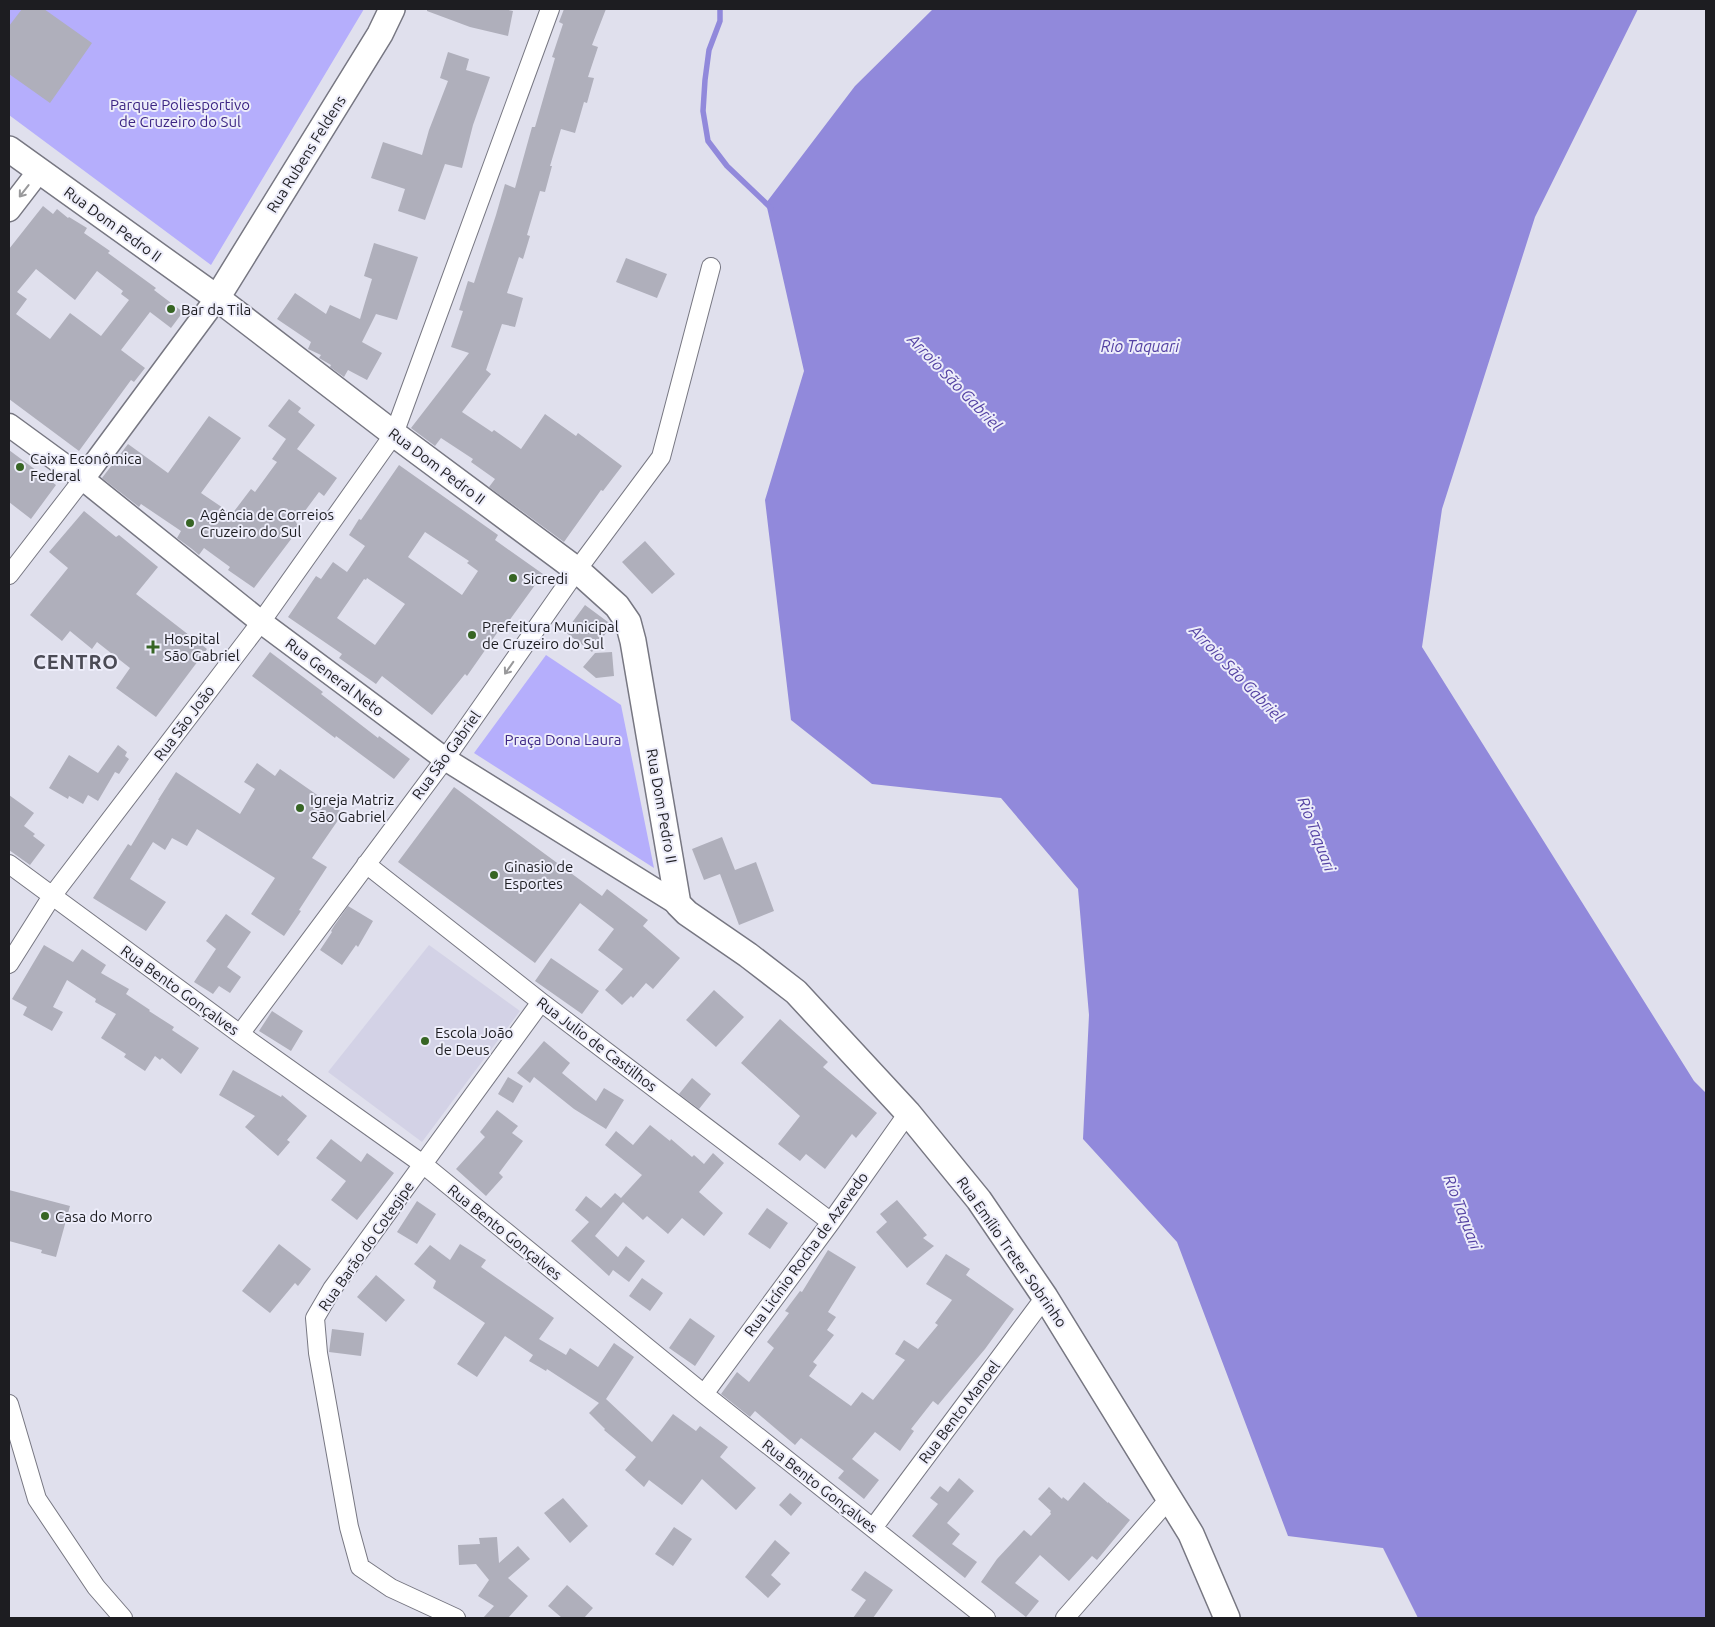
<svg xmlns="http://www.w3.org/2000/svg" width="1715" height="1627" viewBox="0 0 1715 1627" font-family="Ubuntu,sans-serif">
	<rect width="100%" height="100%" fill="#e0e0ed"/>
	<path fill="#d3d2e6" d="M429 945 520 1011 422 1142 328 1072Z"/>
	<path fill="#b5aefc" d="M9 9H364L211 265 9 115Z
		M546 655 621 705 654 868 474 753Z"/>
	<path fill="#9189db" d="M933 9H1638L1535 217 1442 509 1422 647 1694 1081 1706 1093V1618H1418L1383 1548 1288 1536 1177 1242 1083 1139 1089 1015 1078 889 1001 798 872 784 791 720 765 500 804 371 766 203 855 86Z"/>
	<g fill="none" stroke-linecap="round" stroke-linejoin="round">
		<path stroke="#9189db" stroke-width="5.5" d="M720 9V21L709 50 705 80 703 111 708 141 727 166 771 208"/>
	</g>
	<path fill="#afafbb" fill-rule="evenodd" d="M22 9H44L92 43 50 103 9 74V26Z
		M427 9H504L513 11 508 36 470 27 427 11Z
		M564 9H606L592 45 598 47 588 77 594 78 587 103 584 102 575 133 561 129 550 166H552L545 192 540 191 527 235 530 236 523 259 519 257 507 293 523 298 515 327 502 324 486 370 491 374 462 412 492 432 494 430 521 449 545 414 576 436 578 433 622 466 603 491 601 490 564 542 489 487 495 479 471 462 473 459 441 438 435 446 411 428 469 353 451 347 463 311 459 310 468 281 474 283 496 215 505 184 515 188 532 127H535L555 58 552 57 563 24 559 22Z
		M448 52 469 59 466 70 490 77 473 125 462 168 445 164 425 220 398 211 405 189 371 178 383 142 422 155 429 130 448 81 440 78Z
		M43 206 53 214 57 209 68 218 69 217 87 228 84 233 110 251 108 253 156 288 154 290 183 312 171 328 150 312 121 350 145 368 134 382 131 380 79 451 9 399V249ZM36 269 75 300 97 271 123 291 121 294 129 300 101 336 70 313 50 339 16 314 27 299 17 292Z
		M374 243 418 257 397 320 376 314 362 342 382 353 367 380 348 370 344 377 330 367 331 365 319 358 321 355 308 349 311 342 277 319 295 293 326 314 330 305 360 319 372 279 364 276Z
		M626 258 667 274 657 298 616 282Z
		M289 399 301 408 298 412 315 425 297 449 337 478 324 496 319 492 296 523 301 526 254 588 228 570 230 567 204 548 199 555 192 549 177 538 181 531 141 504 139 507 102 478 128 444 168 473 209 416 241 438 201 493 232 514 251 489 255 492 277 462 272 459 286 439 268 426Z
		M9 450 56 485 31 519 9 502Z
		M399 465 498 535 495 540 543 574 506 625 504 623 467 676 465 674 432 715 382 676 376 684 339 658 342 654 288 617 316 576 321 579 333 562 347 572 365 546 349 535 359 519 361 520ZM425 532 469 561 467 563 478 571 462 595 408 557ZM367 578 405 604 375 645 337 618 364 579 366 580Z
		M84 511 116 537 119 535 158 567 136 594 207 649 156 717 116 688 130 668 97 642 92 649 70 631 62 641 30 615 68 568 49 552Z
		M645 541 675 574 652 594 622 562Z
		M585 605 612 625 592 652 565 632Z
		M270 652 323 692 321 694 378 738 379 736 410 759 394 779 336 736 335 738 252 676Z
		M612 652 614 676 596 678 583 667 595 653Z
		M118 745 127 752 125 756 129 759 119 774 115 772 98 801 88 795 83 804 69 796 68 799 49 788 69 755 98 773Z
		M257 763 275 776 280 769 343 813 312 858 327 867 299 910 301 911 284 936 251 914 275 878 197 829 187 846 172 838 165 850 153 842 130 879 166 902 146 931 93 898 128 844 131 846 159 800H158L176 772 240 814 255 789 244 782Z
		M454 787 602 896 607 889 648 920 643 926 680 958 653 989 646 983 633 998 631 996 622 1005 605 990 623 969 598 950 614 929 580 903 535 963 398 862Z
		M9 795 34 813 24 826 35 834 33 836 45 845 30 865 9 850Z
		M722 837 735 870 756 862 774 911 739 925 720 874 704 880 692 849Z
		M348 906 373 921 358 947 356 945 342 965 320 950 332 932 331 931 334 926Z
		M226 914 251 932 227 967 241 977 230 993 219 986 213 994 194 982 216 949 206 941Z
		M44 945 73 962 82 949 106 965 101 973 129 989 126 994 150 1010 149 1011 174 1027 172 1030 199 1048 181 1074 162 1058 160 1060 155 1056 145 1071 124 1057 126 1054 101 1038 116 1014 95 1002 96 999 67 980 53 1007 63 1012 52 1031 23 1015 27 1007 12 999Z
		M551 958 599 991 582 1014 535 981Z
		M714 990 744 1017 716 1047 686 1020Z
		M272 1011 303 1031 291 1051 259 1031Z
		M780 1019 828 1062 823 1067 877 1113 856 1138 852 1134 825 1169 806 1154 800 1161 778 1144 800 1116 741 1063Z
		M544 1041 570 1063 562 1073 596 1101 604 1088 624 1100 606 1129 574 1109 534 1077 530 1083 517 1073Z
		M233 1070 281 1097 282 1095 307 1116 287 1140 290 1142 278 1156 245 1127 255 1116 219 1095Z
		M508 1077 523 1086 513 1103 498 1094Z
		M692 1078 711 1094 699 1109 679 1094Z
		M497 1110 518 1126 512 1133 523 1141 499 1173 503 1177 486 1196 456 1169 485 1137 480 1132Z
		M650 1125 670 1141 671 1139 692 1157 694 1155 704 1164 713 1153 724 1163 699 1192 723 1213 704 1236 682 1218 668 1234 647 1216 643 1220 623 1202 595 1236 618 1257 626 1246 645 1261 629 1282 613 1270 609 1276 571 1241 589 1222 575 1210 586 1196 601 1208 615 1193 621 1198 642 1175 605 1145 616 1131 633 1145Z
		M331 1139 361 1162 367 1153 394 1173 357 1220 331 1200 346 1181 316 1158Z
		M9 1190 70 1206 56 1257 41 1253 42 1250 9 1241Z
		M897 1200 927 1235 923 1238 934 1246 907 1268 876 1232 887 1222 880 1214Z
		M417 1201 436 1214 417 1244 397 1232Z
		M767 1208 788 1223 770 1249 748 1234Z
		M279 1244 311 1269 298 1286 295 1283 270 1313 242 1291Z
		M460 1244 486 1260 481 1267 554 1318 539 1339 566 1355 570 1348 598 1367 614 1343 634 1357 606 1399 652 1442 673 1414 696 1431 700 1426 728 1447 720 1457 756 1488 736 1510 702 1479 682 1505 649 1480 644 1487 625 1470 636 1457 604 1430 605 1429 589 1413 599 1403 547 1369 546 1371 529 1361 533 1355 505 1336 477 1377 457 1364 485 1323 433 1288 436 1281 414 1264 430 1245 450 1260Z
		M828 1250 856 1267 828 1312 836 1317 827 1330 834 1335 813 1362 817 1365 809 1376 851 1406 862 1392 873 1400 905 1360 895 1354 904 1340 918 1349 938 1325 935 1323 952 1300 926 1284 946 1254 970 1269 966 1275 1014 1309 985 1349 938 1405 933 1401 911 1429 914 1431 900 1451 875 1432 852 1459 879 1480 864 1499 838 1478 844 1471 801 1438 795 1445 755 1411 750 1417 721 1394 737 1372 749 1382 774 1348 767 1342 789 1313 785 1311 800 1291 802 1292Z
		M376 1275 405 1300 386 1322 357 1297Z
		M642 1278 663 1293 650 1311 629 1296Z
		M690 1318 715 1336 695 1366 669 1348Z
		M332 1329 364 1333 361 1356 329 1352Z
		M959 1478 974 1491 947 1523 960 1534 952 1544 977 1562 965 1578 912 1536 938 1504 930 1498 940 1486 948 1492Z
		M1084 1482 1108 1503V1502L1130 1520 1097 1560 1092 1556 1069 1581 1040 1555 1015 1583 1039 1601 1026 1617 981 1582 997 1559 1024 1530 1031 1536 1051 1514 1050 1512 1051 1511 1038 1499 1049 1487 1062 1499 1063 1497 1068 1501Z
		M790 1493 802 1503 791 1516 779 1505Z
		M563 1498 588 1526 570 1543 544 1513Z
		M674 1527 692 1539 673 1566 655 1554Z
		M497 1537 499 1563 518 1546 530 1559 508 1578 528 1596 508 1618H483L494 1606 478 1596 489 1580 476 1564 459 1565 458 1545 480 1544 479 1538Z
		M775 1540 790 1553 771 1575 781 1584 768 1598 745 1577Z
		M865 1571 893 1590 873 1618H853L866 1600 851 1590Z
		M567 1585 593 1608 584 1618H562L548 1606Z"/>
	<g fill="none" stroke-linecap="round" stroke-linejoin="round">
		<g stroke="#777782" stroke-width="20">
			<path id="minor" d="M9 575 83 479
				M9 864 240 1034 424 1165 704 1394 986 1618
				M366 864 541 1002 831 1222
				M9 964 52 896 261 622 394 434 550 9
				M240 1034 445 759 577 570 661 457 711 267
				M704 1394 831 1222 908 1113
				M9 1404 37 1499 96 1587 123 1618
				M873 1528 1045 1297
				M456 1618 391 1588 360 1567 349 1527 318 1353 315 1318 332 1289 541 1002
				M1065 1618 1169 1499"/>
		</g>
		<g stroke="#777782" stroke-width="25">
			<path id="tertiary" d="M9 210 39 171
				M9 425 83 479 261 622 445 759 678 904
				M83 479 217 298"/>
		</g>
		<g stroke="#777782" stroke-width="28">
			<path id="secondary" d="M9 149 217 298 394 434 577 570 617 606 628 622 633 641 678 904 687 913 748 955 796 992 908 1113 979 1200 1045 1297 1191 1534 1227 1618
				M217 298 380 34 392 9"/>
		</g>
		<use href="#minor" stroke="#fff" stroke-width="18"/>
		<use href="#tertiary" stroke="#fff" stroke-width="22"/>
		<use href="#secondary" stroke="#fff" stroke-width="25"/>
	</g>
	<defs><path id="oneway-shaft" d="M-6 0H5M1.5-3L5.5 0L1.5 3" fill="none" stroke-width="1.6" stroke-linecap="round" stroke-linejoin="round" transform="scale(1.25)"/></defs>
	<g stroke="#99999b">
		<use href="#oneway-shaft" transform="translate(24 191) rotate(128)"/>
		<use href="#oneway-shaft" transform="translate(509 668) rotate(125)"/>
	</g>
	<g fill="#376524" stroke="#ededfa" stroke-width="2">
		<circle cx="171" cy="309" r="5"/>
		<circle cx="20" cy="467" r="5"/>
		<circle cx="190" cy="523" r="5"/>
		<circle cx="513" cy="578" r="5"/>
		<circle cx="472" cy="635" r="5"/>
		<path d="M150.5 639.5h5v5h5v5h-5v5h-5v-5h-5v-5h5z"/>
		<circle cx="300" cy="808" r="5"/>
		<circle cx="494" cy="875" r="5"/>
		<circle cx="425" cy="1041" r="5"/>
		<circle cx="45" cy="1216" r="5"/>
	</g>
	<g text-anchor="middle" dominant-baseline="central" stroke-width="4" stroke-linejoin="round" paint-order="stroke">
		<g font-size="15" fill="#3d2684" stroke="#ededfa">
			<text x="180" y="104">Parque Poliesportivo<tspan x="180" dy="17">de Cruzeiro do Sul</tspan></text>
			<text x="563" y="739">Praça Dona Laura</text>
		</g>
		<g font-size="15" fill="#1d1d21" stroke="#ededfa">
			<text transform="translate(306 154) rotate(-58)">Rua Rubens Feldens</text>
			<text transform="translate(113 224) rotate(36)">Rua Dom Pedro II</text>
			<text transform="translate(437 466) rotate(37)">Rua Dom Pedro II</text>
			<text transform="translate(335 677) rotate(37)">Rua General Neto</text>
			<text transform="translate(184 723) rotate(-53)">Rua São João</text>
			<text transform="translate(446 755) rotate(-54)">Rua São Gabriel</text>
			<text transform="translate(662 806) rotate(80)">Rua Dom Pedro II</text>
			<text transform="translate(180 990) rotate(36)">Rua Bento Gonçalves</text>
			<text transform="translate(597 1044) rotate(37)">Rua Julio de Castilhos</text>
			<text transform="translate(505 1232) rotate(39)">Rua Bento Gonçalves</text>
			<text transform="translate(366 1246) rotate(-55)">Rua Barão do Cotegipe</text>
			<text transform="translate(1012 1252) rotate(55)">Rua Emílio Treter Sobrinho</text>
			<text transform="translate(806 1254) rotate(-54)">Rua Licínio Rocha de Azevedo</text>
			<text transform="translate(959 1412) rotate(-53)">Rua Bento Manoel</text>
			<text transform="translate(820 1486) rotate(38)">Rua Bento Gonçalves</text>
		</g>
		<g font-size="15" fill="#1d1d21" stroke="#ededfa" text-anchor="start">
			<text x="181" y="309">Bar da Tila</text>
			<text x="30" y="458">Caixa Econômica<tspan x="30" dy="17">Federal</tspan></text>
			<text x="200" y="514">Agência de Correios<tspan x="200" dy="17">Cruzeiro do Sul</tspan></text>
			<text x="523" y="578">Sicredi</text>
			<text x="482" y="626">Prefeitura Municipal<tspan x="482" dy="17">de Cruzeiro do Sul</tspan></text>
			<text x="164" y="638">Hospital<tspan x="164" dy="17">São Gabriel</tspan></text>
			<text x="310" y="799">Igreja Matriz<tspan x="310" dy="17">São Gabriel</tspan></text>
			<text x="504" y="866">Ginasio de<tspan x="504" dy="17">Esportes</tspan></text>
			<text x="435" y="1032">Escola João<tspan x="435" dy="17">de Deus</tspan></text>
			<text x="55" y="1216">Casa do Morro</text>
		</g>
		<g font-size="16" font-style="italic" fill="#5442a3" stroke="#ededfa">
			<text x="1140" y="346">Rio Taquari</text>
			<text transform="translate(955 382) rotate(46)">Arroio São Gabriel</text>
			<text transform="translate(1237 673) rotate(46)">Arroio São Gabriel</text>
			<text transform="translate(1317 834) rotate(69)">Rio Taquari</text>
			<text transform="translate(1463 1212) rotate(69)">Rio Taquari</text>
		</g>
		<g font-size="20" font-weight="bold" letter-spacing="1" fill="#4b4b55" stroke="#ededfa">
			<text x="76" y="661">CENTRO</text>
		</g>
	</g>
	<rect width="1715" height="1627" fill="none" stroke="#1d1d21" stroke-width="20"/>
</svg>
